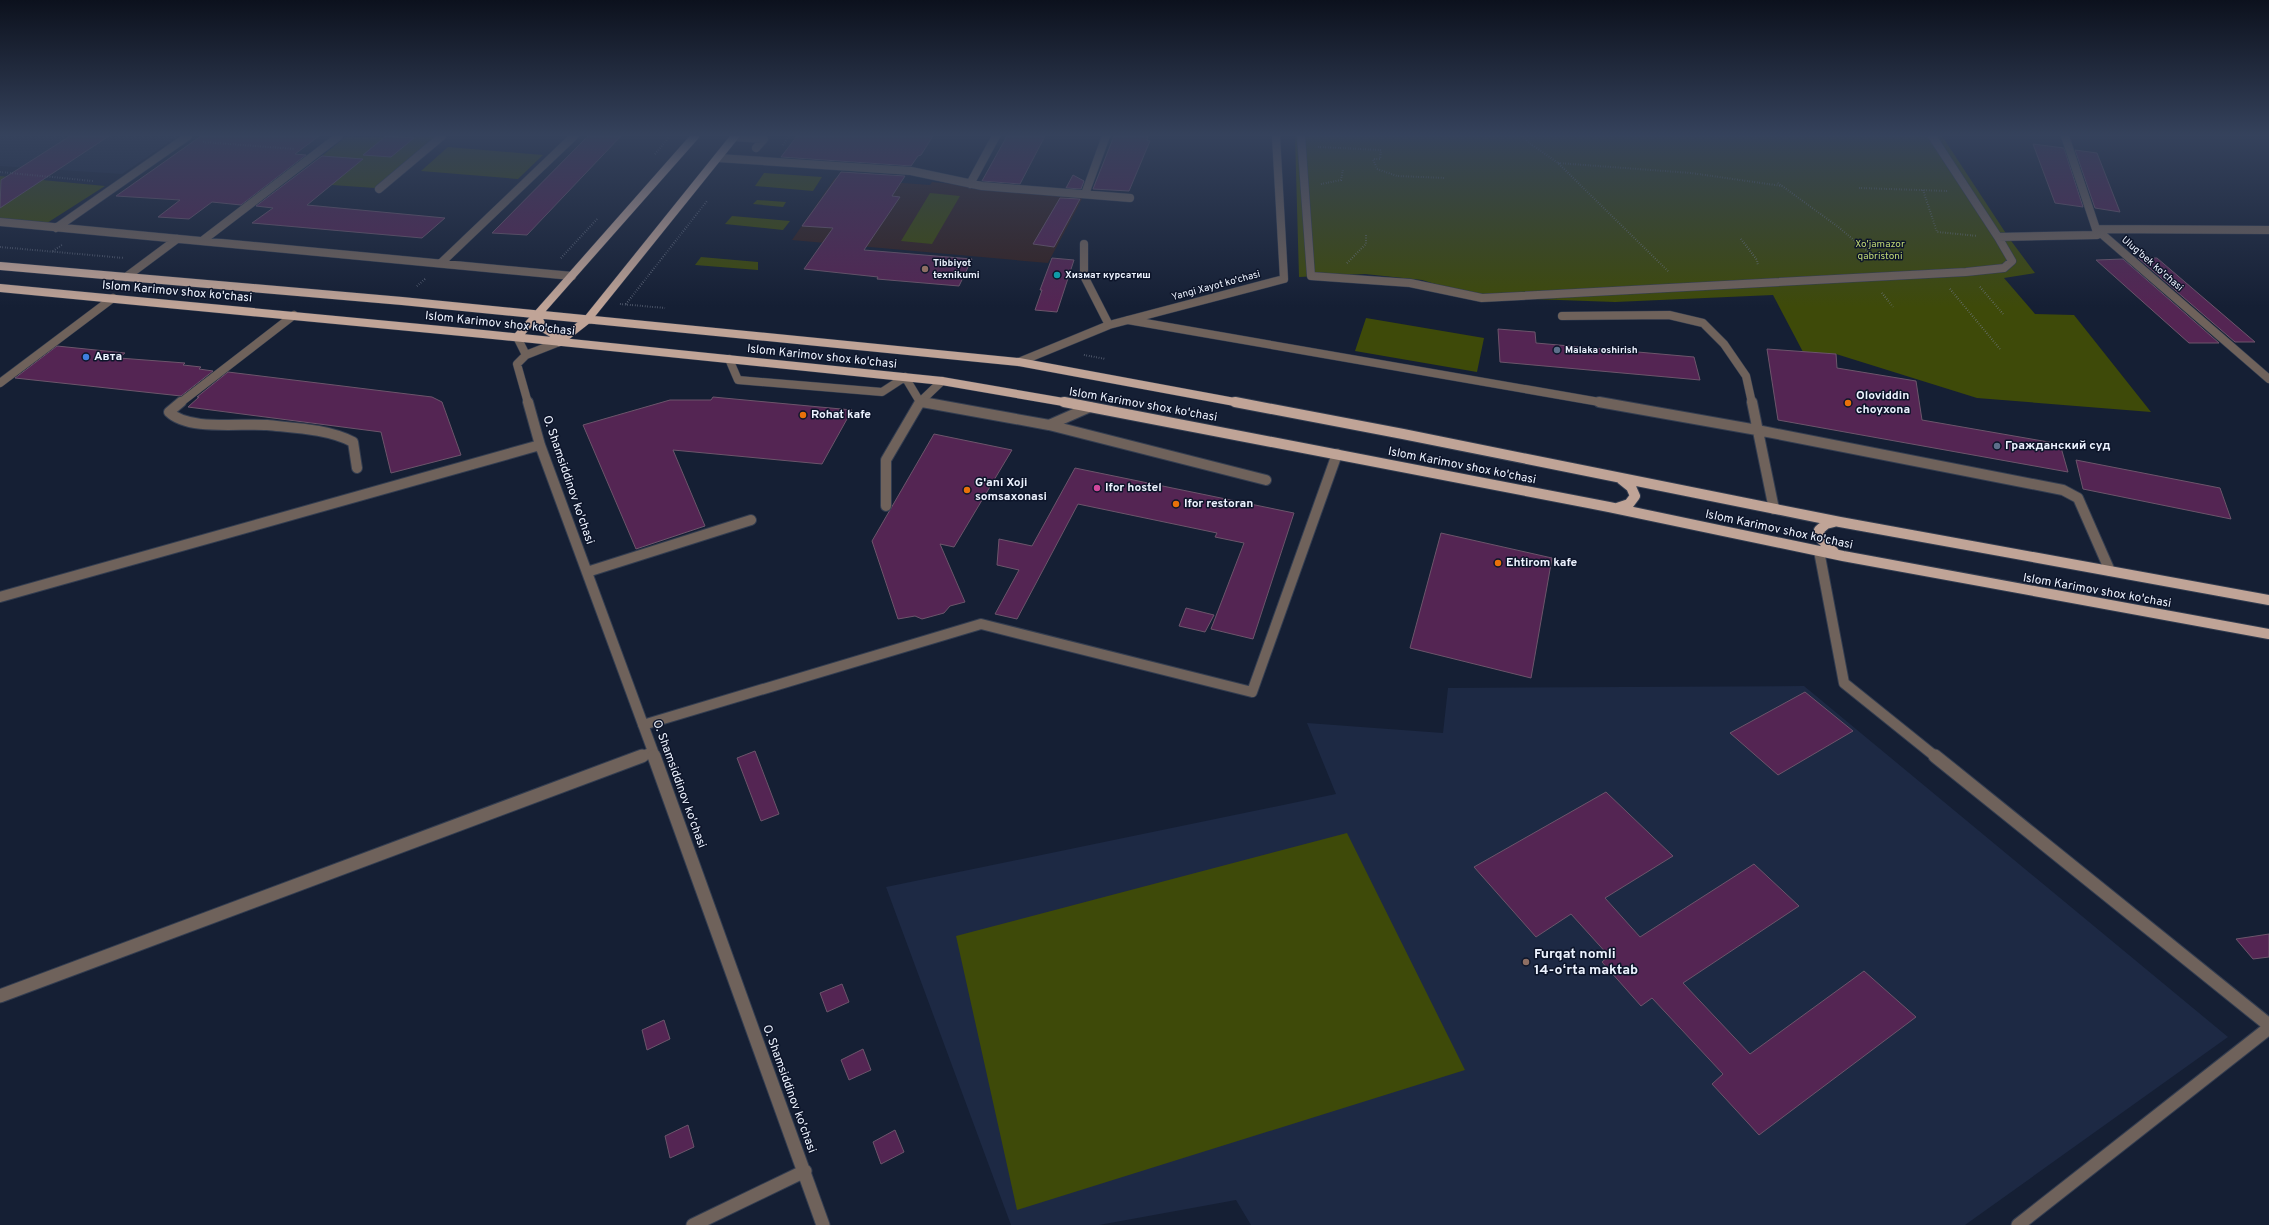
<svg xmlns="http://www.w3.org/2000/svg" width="2269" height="1225" viewBox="0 0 2269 1225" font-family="Overpass,sans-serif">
	<rect width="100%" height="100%" fill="#151f34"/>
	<path fill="#342121" d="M835 178 930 185 932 182 1083 197 1048 263 792 240Z"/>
	<path fill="#1d2944" d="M0 136H178L122 174 0 166Z
		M1804 686 2228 1037 1965 1225H1251L1236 1200 1099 1225H1011L886 887 1336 794 1307 723 1443 733 1448 688Z"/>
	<path fill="#3e4a09" d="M347 136 356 137 437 136 375 188 289 182Z
		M1295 136H1942L2009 238 2035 273 2004 278 2035 314 2074 315 2151 412 1977 398 1836 354 1803 352 1773 295 1615 302 1477 297 1422 280 1365 274 1299 277Z
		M448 147 543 155 518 179 421 171Z
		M764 173 822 177 813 191 755 186Z
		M0 176 105 186 47 223 0 219Z
		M930 193 960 196 932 244 901 241Z
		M757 200 786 202 783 207 753 204Z
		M732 216 790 221 783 230 725 224Z
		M701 257 758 262V270L695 265Z
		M1366 318 1484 338 1477 372 1355 351Z
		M1347 833 1465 1070 1017 1210 956 936Z"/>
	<path fill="#542553" stroke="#6c556b" d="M70 136H109L0 208 1 180Z
		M201 136H319L295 154 306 155 241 205 212 202 189 219 158 217 180 200 116 196Z
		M386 136 414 138 391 157 363 155Z
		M588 136H621L527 235 492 233Z
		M797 136H933L921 155 918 156 911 166 781 157Z
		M1007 136H1045L1020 184 982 181Z
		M1114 136H1148L1147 140 1150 141 1129 191 1093 189Z
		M2033 144 2064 148 2083 207 2055 203Z
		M2075 150 2097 153 2120 212 2095 208Z
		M322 156 363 159 307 205 445 218 422 238 252 223 273 208 256 206Z
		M841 172 905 176 892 196 900 197 864 250 972 259 959 286 877 279 878 277 804 269 833 228 802 226Z
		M1073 175 1084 181 1081 189 1066 188Z
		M1060 198 1080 199 1054 247 1033 244Z
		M1052 258 1074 260 1057 312 1035 310 1042 290H1040Z
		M2138 258H2157L2255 342H2235Z
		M2123 259 2219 343H2189L2096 260Z
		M1498 329 1535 332 1536 343 1694 357 1700 380 1500 362Z
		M57 346 125 353 119 358 185 363 183 365 201 367 199 369 213 371 181 396 15 378Z
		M1767 349 1836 354 1837 368 1916 381 1922 420 2060 444 2068 472 1778 420Z
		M228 372 432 397 442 402 461 455 391 473 381 432 188 407 199 397H197Z
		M713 397 852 410 822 464 673 450 705 526 636 549 583 425 670 400H711Z
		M934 434 1012 450 954 547 940 544 965 602 950 606 944 613 922 619 915 616 898 619 872 541Z
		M2076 460 2220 488 2231 519 2083 489Z
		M1075 468 1294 513 1253 639 1211 629 1244 543 1215 537 1217 533 1078 504 1017 619 995 614 1019 570 997 565 999 539 1032 546Z
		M1441 533 1552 558 1531 678 1410 648Z
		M1186 608 1214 615 1205 632 1179 626Z
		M1805 692 1853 731 1778 775 1730 733Z
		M755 751 779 814 761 821 737 758Z
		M1606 792 1673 856 1605 898 1640 937 1754 864 1799 906 1683 983 1750 1054 1864 971 1916 1017 1759 1135 1712 1084 1723 1074 1652 998 1641 1006 1602 962 1609 956 1571 914 1536 937 1474 867Z
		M2269 934V957L2253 959 2236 939Z
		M842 984 849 1002 827 1012 820 993Z
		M664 1020 670 1039 647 1050 642 1030Z
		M863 1049 871 1070 849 1080 841 1060Z
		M688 1125 694 1147 670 1158 665 1136Z
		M895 1130 904 1152 881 1164 873 1142Z"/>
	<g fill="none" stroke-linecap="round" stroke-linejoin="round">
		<g stroke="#333d50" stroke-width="9">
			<path id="minor-far2" d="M1301 136 1311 276 1410 283 1482 298 1966 272 2004 268 2012 261 1998 237
				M1932 136 1998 237 2097 235 2096 229 2269 230
				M2065 136 2096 229 2269 379
				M734 137 764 139 756 148
				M718 158 911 171 982 186 1130 198
				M970 184 996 136
				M379 189 442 136
				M1085 194 1106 136
				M0 222 572 276
				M56 228 188 136
				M202 241 339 136
				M1084 244V276L1109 325
				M441 263 574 136
				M126 277 177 239
				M1562 316 1669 315 1703 323 1724 344 1746 376 1752 403
				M1128 320 1605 403
				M517 337 526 355 559 342
				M526 355 517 364 528 403
				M729 359 738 380 882 392 905 377 920 402 928 403
				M1019 362 1109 325 1284 279 1276 136
				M0 383 113 298
				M180 403 294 315
				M919 403 942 381"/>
		</g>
		<g stroke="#333d50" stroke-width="12">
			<path id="minor-far1" d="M181 402 169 412C188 431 240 423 267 425 295 428 328 429 353 442L357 468
				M528 402 540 445 655 757
				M922 402 1049 425 1090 407
				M1599 402 1757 430 2063 490 2078 498 2110 571
				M1752 402 1774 509
				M1049 425 1266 480
				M886 506V460L920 402
				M1819 551 1844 683 1936 757
				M587 572 751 520
				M0 597 540 445
				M643 725 981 624 1252 692 1337 454
				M640 757 653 752"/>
		</g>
		<g stroke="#333d50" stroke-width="15">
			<path id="minor" d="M654 756 823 1225
				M1935 756 2269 1025
				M0 996 642 756
				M693 1225 805 1171
				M2018 1225 2269 1028"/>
		</g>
		<g stroke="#333d50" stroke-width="9">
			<path id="major-far1" d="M0 266 402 301 1019 362 1240 403
				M0 288 483 334 942 381 1069 403
				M517 337 537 315
				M564 340 543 328 537 315 695 136
				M559 342 587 320 735 136"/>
		</g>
		<g stroke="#333d50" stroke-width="12">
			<path id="major" d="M1064 402 1609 507 1843 556 2269 634
				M1235 402 1403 434 1840 522 2269 600
				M1617 508 1629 504 1635 496 1631 487 1621 479
				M1834 522 1826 524 1819 530 1821 539 1834 552"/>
		</g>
		<path stroke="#767e8f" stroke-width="2" stroke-dasharray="0.5 2" stroke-linecap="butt" d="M1524 136 1528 142 1558 163 1669 272
			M203 142 295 149
			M783 145 789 136
			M1318 147 1381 150 1380 159H1373L1377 169 1397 176 1445 178
			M655 154 670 136
			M1558 163 1691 173 1782 186
			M0 172 93 181
			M1778 183 1837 226 1878 260
			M1321 184 1341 180 1343 169
			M1859 188 1948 191
			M1923 190 1937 232 1977 236
			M1741 239 1757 260 1758 266
			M0 247 124 258
			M53 251 62 245
			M561 258 598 218
			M1347 263 1366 244V235
			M417 286 425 279
			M1980 287 2004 315
			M1950 289 2000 349
			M1882 293 1893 307
			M620 304 665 308
			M626 304 707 201
			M1084 355 1106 359"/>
		<use href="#minor-far2" stroke="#6f625b" stroke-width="8"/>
		<use href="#minor-far1" stroke="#6f625b" stroke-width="10"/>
		<use href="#minor" stroke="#6f625b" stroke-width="13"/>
		<use href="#major-far1" stroke="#c0a497" stroke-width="8"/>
		<use href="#major" stroke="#c0a497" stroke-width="10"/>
	</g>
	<linearGradient id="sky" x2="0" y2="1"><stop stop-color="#0c111d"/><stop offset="0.44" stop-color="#35425c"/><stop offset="1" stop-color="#35425c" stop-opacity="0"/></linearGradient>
	<rect width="2269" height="307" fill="url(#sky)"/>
	<g fill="#8d6e63" stroke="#0d152a" stroke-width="1.5">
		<circle cx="925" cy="269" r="4"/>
		<circle cx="1526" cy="962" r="4"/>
	</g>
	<circle fill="#0f9aa8" stroke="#0d152a" stroke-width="1.5" cx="1057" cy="275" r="4"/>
	<g fill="#5c6f8a" stroke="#0d152a" stroke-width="1.5">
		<circle cx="1557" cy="350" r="4"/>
		<circle cx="1997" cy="446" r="4"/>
	</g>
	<circle fill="#3f7fe0" stroke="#0d152a" stroke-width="1.5" cx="86" cy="357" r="4"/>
	<g fill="#e8710a" stroke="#0d152a" stroke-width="1.5">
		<circle cx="1848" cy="403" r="4"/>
		<circle cx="803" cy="415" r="4"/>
		<circle cx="967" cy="490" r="4"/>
		<circle cx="1176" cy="504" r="4"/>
		<circle cx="1498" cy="563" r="4"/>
	</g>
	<circle fill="#d1479c" stroke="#0d152a" stroke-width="1.5" cx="1097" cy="488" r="4"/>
	<g text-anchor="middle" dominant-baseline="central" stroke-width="3" stroke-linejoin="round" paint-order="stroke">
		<g font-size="10" fill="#c0d774" stroke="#0d152a">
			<text x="1880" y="244">Xo'jamazor<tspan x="1880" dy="12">qabristoni</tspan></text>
		</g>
		<g font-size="10" font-weight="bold" fill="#edf3ff" stroke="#0d152a" text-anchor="start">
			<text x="933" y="263">Tibbiyot<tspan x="933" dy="12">texnikumi</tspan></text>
			<text x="1065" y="275">Хизмат курсатиш</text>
			<text x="1565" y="350">Malaka oshirish</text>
		</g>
		<g font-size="10" fill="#edf3ff" stroke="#0d152a">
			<text transform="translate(2152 264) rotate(41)">Ulug'bek ko'chasi</text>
			<text transform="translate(1216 286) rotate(-15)">Yangi Xayot ko'chasi</text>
		</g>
		<g font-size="12" fill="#edf3ff" stroke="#0d152a">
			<text transform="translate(177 292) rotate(5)">Islom Karimov shox ko'chasi</text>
			<text transform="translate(500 324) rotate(6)">Islom Karimov shox ko'chasi</text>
			<text transform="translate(822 357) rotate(6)">Islom Karimov shox ko'chasi</text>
			<text transform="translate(1143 405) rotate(10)">Islom Karimov shox ko'chasi</text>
			<text transform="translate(1462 466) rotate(11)">Islom Karimov shox ko'chasi</text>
			<text transform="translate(568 480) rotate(71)">O. Shamsiddinov ko'chasi</text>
			<text transform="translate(1779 530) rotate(12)">Islom Karimov shox ko'chasi</text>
			<text transform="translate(2097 591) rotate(10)">Islom Karimov shox ko'chasi</text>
			<text transform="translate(679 784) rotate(70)">O. Shamsiddinov ko'chasi</text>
			<text transform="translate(789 1089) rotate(70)">O. Shamsiddinov ko'chasi</text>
		</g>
		<g font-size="12" font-weight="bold" fill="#edf3ff" stroke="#0d152a" text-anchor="start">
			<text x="94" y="357">Авта</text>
			<text x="1856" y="396">Oloviddin<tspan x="1856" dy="14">choyxona</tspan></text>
			<text x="811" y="415">Rohat kafe</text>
			<text x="2005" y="446">Гражданский суд</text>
			<text x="975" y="483">G'ani Xoji<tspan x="975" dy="14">somsaxonasi</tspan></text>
			<text x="1105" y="488">Ifor hostel</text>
			<text x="1184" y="504">Ifor restoran</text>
			<text x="1506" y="563">Ehtirom kafe</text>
		</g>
		<g font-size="14" font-weight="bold" fill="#edf3ff" stroke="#0d152a" text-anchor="start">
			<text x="1534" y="954">Furqat nomli<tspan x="1534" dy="16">14-oʻrta maktab</tspan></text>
		</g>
	</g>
</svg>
